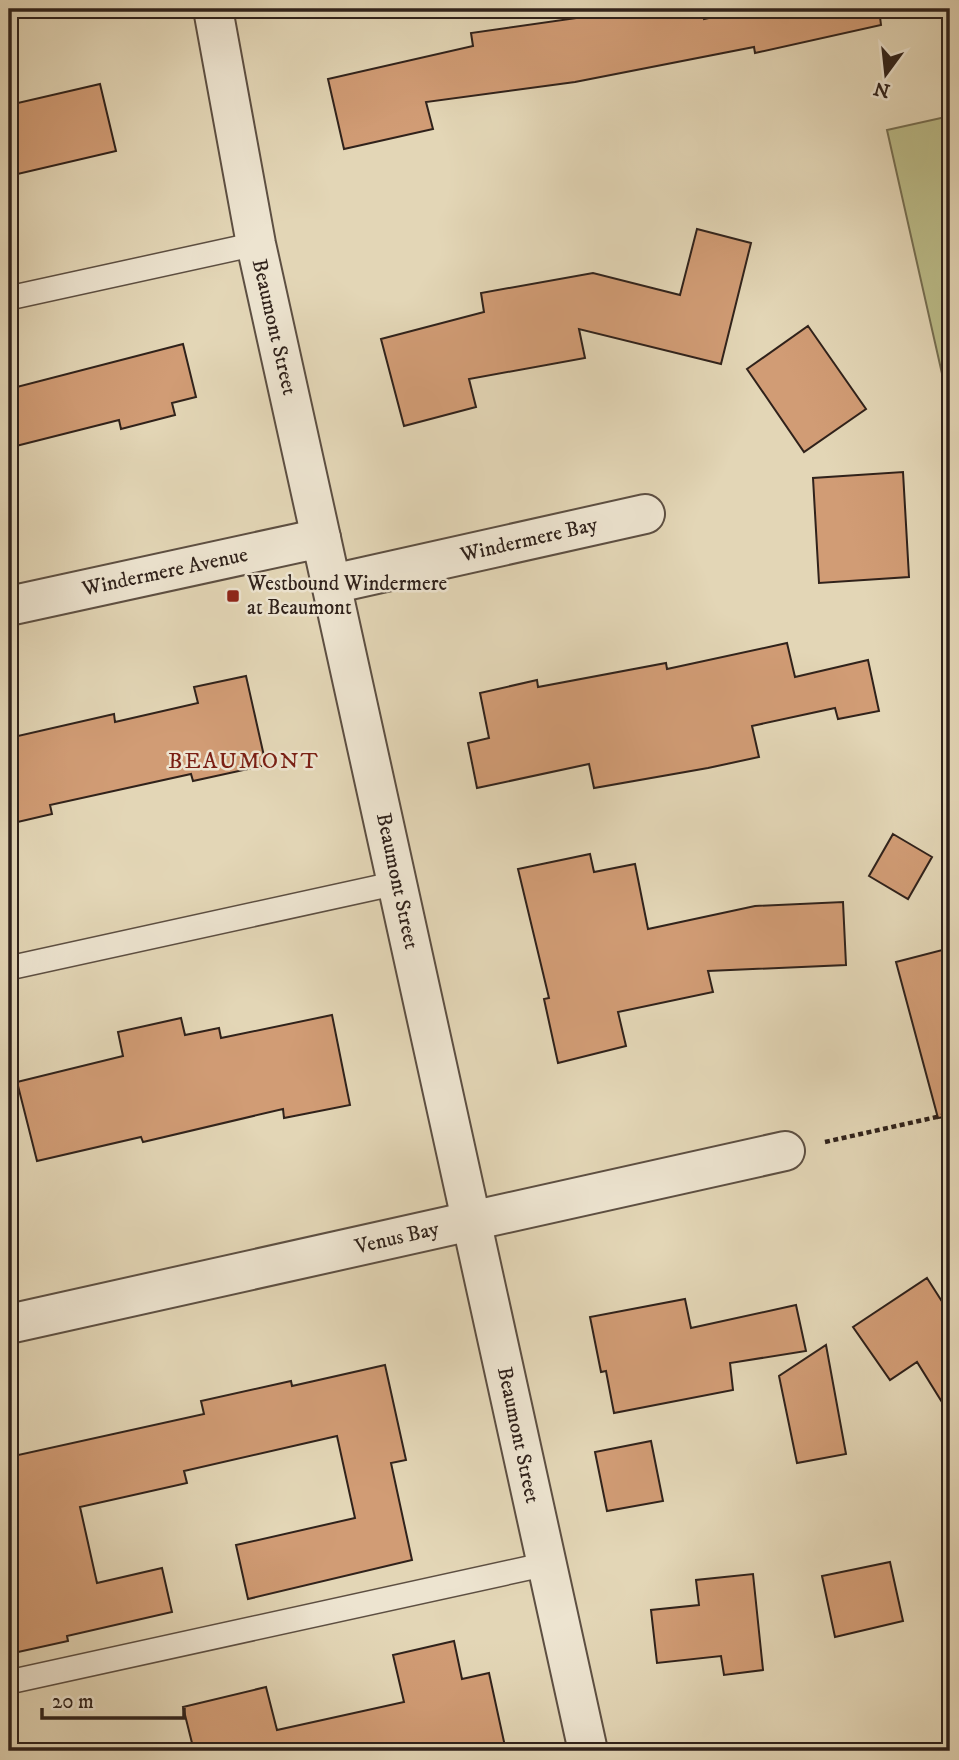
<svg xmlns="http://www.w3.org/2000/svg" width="959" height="1760" viewBox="0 0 959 1760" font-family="'IM FELL DW Pica',serif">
	<rect width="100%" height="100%" fill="#e3d6b6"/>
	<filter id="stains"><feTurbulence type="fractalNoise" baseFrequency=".00286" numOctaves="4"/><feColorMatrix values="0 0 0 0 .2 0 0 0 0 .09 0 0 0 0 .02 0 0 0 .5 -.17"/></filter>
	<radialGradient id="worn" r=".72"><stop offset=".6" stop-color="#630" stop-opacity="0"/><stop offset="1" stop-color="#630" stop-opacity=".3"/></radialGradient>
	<path fill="#bbbc89" stroke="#766f52" stroke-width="2" d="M950 116V409L887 130Z"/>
	<path fill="#d19c75" stroke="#30221b" stroke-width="2" d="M604 9H701L704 19 749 9H879L881 25 755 53 754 47 575 82 426 102 433 129 344 149 328 79 473 46 471 33 605 14Z
		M100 84 116 151 9 176V105Z
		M697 229 751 243 721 364 579 329 585 358 469 379 476 407 404 426 381 339 484 312 481 293 593 273 680 295Z
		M808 326 866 409 804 452 747 369Z
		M183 344 196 397 172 403 175 415 121 429 119 420 16 446 9 418V389Z
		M903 472 909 577 819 583 813 478Z
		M787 643 795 677 868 660 879 711 838 719 835 708 752 726 759 757 708 768 594 788 589 764 477 788 468 743 489 738 480 693 537 680 538 687 666 663 667 669Z
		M246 676 266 765 193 781 191 774 50 805 52 814 9 824V738L114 714 115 722 198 703 194 687Z
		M893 834 932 857 908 899 869 876Z
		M590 854 594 872 635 864 648 929 755 906 843 902 846 965 708 971 713 992 618 1012 626 1046 558 1063 544 999 549 998 518 869Z
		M950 948V1116L938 1118 896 962Z
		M332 1015 350 1105 284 1118 283 1109 143 1142 141 1137 37 1161 17 1082 123 1056 118 1032 181 1018 185 1035 219 1028 221 1038Z
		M927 1278 950 1314V1415L917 1362 890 1380 853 1327Z
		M685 1299 691 1328 796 1305 806 1351 730 1363 733 1390 614 1413 606 1371 601 1372 590 1317Z
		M826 1345 846 1454 797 1463 779 1376Z
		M385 1365 406 1460 391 1463 412 1560 248 1599 236 1545 355 1518 337 1436 184 1471 187 1483 80 1507 97 1583 162 1568 172 1612 67 1636 68 1641 9 1654V1457L204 1414 201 1401 291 1381 292 1386Z
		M651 1441 663 1501 607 1511 595 1452Z
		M890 1562 903 1621 835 1637 822 1576Z
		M753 1574 763 1670 724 1675 721 1656 657 1663 651 1610 699 1605 696 1580Z
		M454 1641 462 1679 489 1673 506 1751H194L183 1707 266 1687 277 1730 404 1702 393 1655Z"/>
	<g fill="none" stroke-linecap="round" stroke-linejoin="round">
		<g stroke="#5d4f42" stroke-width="26">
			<path id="service" d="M9 298 256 244
				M9 968 397 883
				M9 1682 547 1564"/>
		</g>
		<g stroke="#5d4f42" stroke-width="42">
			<path id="minor" d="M213 9 256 244 321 538
				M332 584 645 514
				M9 1324 785 1151"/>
		</g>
		<g stroke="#5d4f42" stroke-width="42">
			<path id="tertiary" d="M9 606 321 538 588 1751"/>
		</g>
		<path stroke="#30221b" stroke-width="4.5" stroke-dasharray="5 3.5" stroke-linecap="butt" d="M825 1142 950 1114"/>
		<use href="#service" stroke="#ede4d0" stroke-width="23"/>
		<use href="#minor" stroke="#ede4d0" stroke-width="38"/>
		<use href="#tertiary" stroke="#ede4d0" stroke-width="38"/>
	</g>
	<rect fill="#8f2418" stroke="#ede4d0" stroke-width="2.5" x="226" y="589" width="14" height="14" rx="3.5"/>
	<g text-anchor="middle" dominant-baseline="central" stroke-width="5" stroke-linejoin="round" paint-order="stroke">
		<g font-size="21" fill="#30221b" stroke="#ede4d0">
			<text transform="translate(274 327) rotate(77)">Beaumont Street</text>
			<text transform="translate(529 540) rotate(-13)">Windermere Bay</text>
			<text transform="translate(165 572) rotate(-12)">Windermere Avenue</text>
			<text transform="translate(397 881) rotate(78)">Beaumont Street</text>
			<text transform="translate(397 1238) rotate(-13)">Venus Bay</text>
			<text transform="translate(518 1435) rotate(78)">Beaumont Street</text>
		</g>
		<g font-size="21" fill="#30221b" stroke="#ede4d0" text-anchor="start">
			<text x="247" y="584">Westbound Windermere<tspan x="247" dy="24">at Beaumont</tspan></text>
		</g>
		<g font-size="23" letter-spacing="2" fill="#7a1f14" stroke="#ede4d0">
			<text x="244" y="761">BEAUMONT</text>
		</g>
	</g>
	<rect width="959" height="1760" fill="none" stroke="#e3d6b6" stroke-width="35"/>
	<rect x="10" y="10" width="938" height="1739" fill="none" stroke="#30221b" stroke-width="3.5"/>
	<rect x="18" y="18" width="924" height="1725" fill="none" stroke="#30221b" stroke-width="2"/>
	<g transform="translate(886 74) rotate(195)" stroke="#ede4d0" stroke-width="5" paint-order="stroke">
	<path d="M0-5L12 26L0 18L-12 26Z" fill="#30221b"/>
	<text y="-10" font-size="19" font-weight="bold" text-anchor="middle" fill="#30221b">N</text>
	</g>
	<path d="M42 1708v10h142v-10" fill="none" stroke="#30221b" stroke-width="3.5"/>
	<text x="52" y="1708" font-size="21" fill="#30221b" stroke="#ede4d0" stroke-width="5" paint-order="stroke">20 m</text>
	<rect width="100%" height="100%" filter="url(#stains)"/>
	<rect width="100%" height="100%" fill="url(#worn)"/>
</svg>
